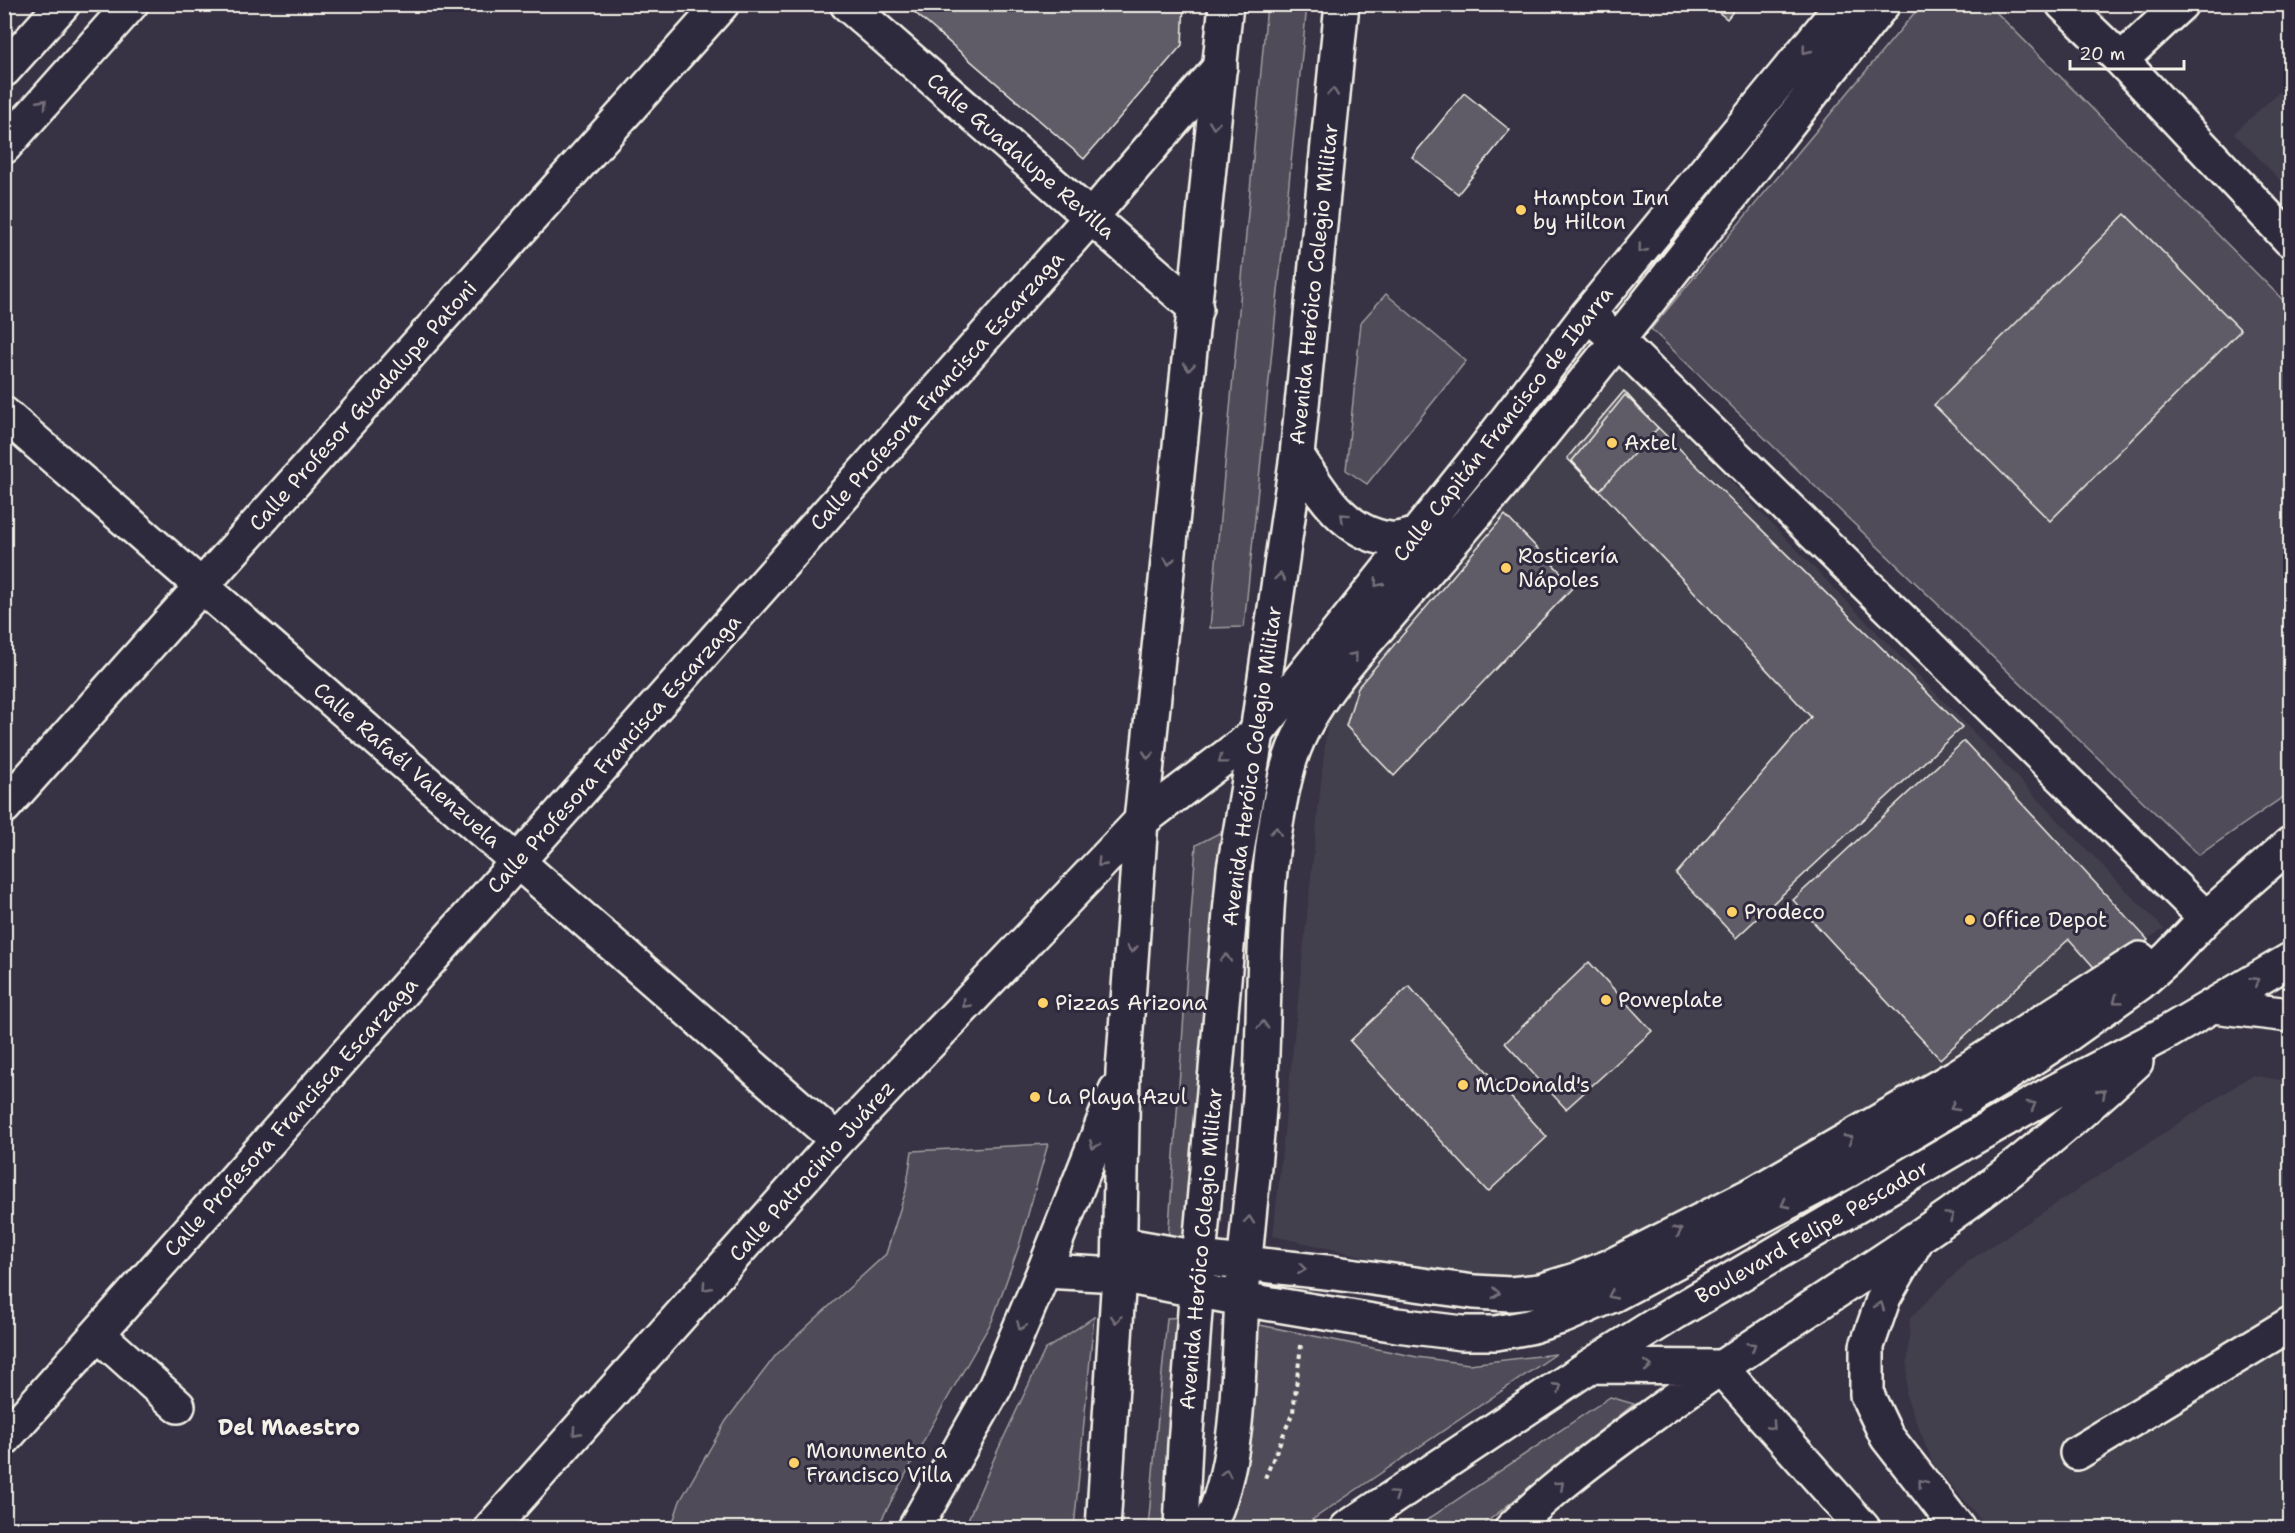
<svg xmlns="http://www.w3.org/2000/svg" width="2295" height="1533" viewBox="0 0 2295 1533" font-family="'Shantell Sans',sans-serif">
	<rect width="100%" height="100%" fill="#373244"/>
	<filter id="ink" filterUnits="userSpaceOnUse"><feTurbulence type="fractalNoise" baseFrequency=".0167" numOctaves="2"/><feDisplacementMap in="SourceGraphic" scale="12" xChannelSelector="R" yChannelSelector="G"/><feConvolveMatrix kernelMatrix="1 2 1 2 8 2 1 2 1" color-interpolation-filters="sRGB"/></filter>
	<g filter="url(#ink)">
		<path fill="#433f4e" d="M2290 82V190L2234 133Z
			M1620 367 2164 929 1664 1231 1544 1280 1458 1275 1380 1260 1273 1236 1329 706Z
			M2252 1075 2286 1081 2290 1080V1528H1988L1933 1464 1906 1396 1910 1318 1967 1262Z"/>
		<path fill="#504b59" stroke="#a29ea0" stroke-width="1.5" d="M1267 5H1307L1244 627 1210 628Z
			M1921 5H1989L2290 307V792L2199 855 1651 329Z
			M1386 294 1466 361 1367 484 1346 470 1361 322Z
			M1223 831 1190 1240H1168L1196 845Z
			M1048 1144 1019 1246 992 1321 931 1427 877 1528H671L680 1501 726 1421 776 1355 886 1254 906 1190 912 1151Z
			M1094 1317 1074 1528H966L969 1517 996 1454 1045 1350Z
			M1184 1317 1166 1528H1148L1167 1318Z
			M1255 1324 1417 1357 1469 1364 1556 1354 1300 1528H1229Z
			M1610 1397 1634 1404 1488 1521 1481 1528H1415Z"/>
		<path fill="#5f5c67" stroke="#f4f1e8" stroke-width="1.5" d="M905 4H1184L1182 45 1084 159Z
			M1708 4H1739L1727 19Z
			M1464 93 1510 130 1458 194 1412 157Z
			M2125 214 2241 330 2050 521 1934 405Z
			M1624 391 1658 428 1599 491 1567 458Z
			M1625 395 1962 727 1736 938 1676 874 1811 717 1572 461Z
			M1505 515 1574 586 1394 776 1346 726 1358 687Z
			M1964 741 2148 940 2099 973 2069 939 1940 1059 1793 900Z
			M1589 962 1652 1031 1566 1109 1505 1043Z
			M1409 986 1547 1137 1488 1192 1350 1041Z"/>
		<g fill="none" stroke-linecap="round" stroke-linejoin="round">
			<g stroke="#f4f1e8" stroke-width="38">
				<path id="minor" d="M847 4 1196 309
					M2063 4 2121 60 2290 240
					M2121 60 2181 4
					M1600 325 1617 340 2206 918
					M4 414 837 1140
					M4 807 722 4
					M2213 1006 2290 1015
					M1918 1238 1884 1297 1867 1346V1395L1887 1437 1958 1528
					M1120 1244 1199 1258 1335 1273 1474 1292 1510 1294 1540 1291 1576 1280 1613 1265 1755 1193 1959 1075 2140 959
					M1044 1271 1119 1275 1242 1299 1397 1325 1462 1333H1496L1529 1327 1564 1316 1615 1294 1847 1171 2000 1079 2060 1040 2140 983 2168 958 2206 918 2290 844
					M98 1334 178 1406
					M1720 1367 1863 1528
					M4 1439 1091 217 1220 67
					M2077 1453 2290 1324
					M491 1528 837 1140 1141 821 1257 733 1480 455 1587 315 1843 4
					M1208 1528C1241 1462 1238 1370 1242 1297 1247 1224 1257 1152 1261 1079 1266 976 1261 868 1288 767 1303 710 1351 659 1389 615 1428 569 1469 523 1508 476 1636 321 1757 161 1883 4"/>
			</g>
			<g stroke="#f4f1e8" stroke-width="38">
				<path id="major" d="M4 70 63 4
					M4 147 131 4
					M1297 455C1319 490 1344 534 1390 539 1398 540 1408 536 1417 535
					M1590 1366 1720 1367
					M915 1528 995 1387 1044 1271 1116 1090
					M1103 1528 1119 1275 1123 1071 1141 821 1226 4
					M1181 1528 1185 1445 1199 1258 1234 869 1257 733 1297 455 1342 4
					M1347 1528 1590 1366 1676 1312 1969 1140 2057 1090 2168 1032 2290 960
					M1512 1528C1553 1488 1599 1454 1646 1420 1734 1356 1827 1299 1917 1238 1995 1186 2068 1126 2136 1062"/>
			</g>
			<path stroke="#f4f1e8" stroke-width="4" stroke-dasharray="4.5 4.5" stroke-linecap="butt" d="M1265 1478 1293 1412 1301 1345"/>
			<use href="#minor" stroke="#2f2a3d" stroke-width="33"/>
			<use href="#major" stroke="#2f2a3d" stroke-width="33"/>
		</g>
		<defs><path id="oneway-chevron" d="M-2-3.5L2.5 0L-2 3.5" fill="none" stroke-width="1.6" stroke-linecap="round" stroke-linejoin="round" transform="scale(1.5)"/></defs>
		<g stroke="#747079">
			<use href="#oneway-chevron" transform="translate(1806 50) rotate(129)"/>
			<use href="#oneway-chevron" transform="translate(1333 92) rotate(-84)"/>
			<use href="#oneway-chevron" transform="translate(43 103) rotate(-48)"/>
			<use href="#oneway-chevron" transform="translate(1214 125) rotate(96)"/>
			<use href="#oneway-chevron" transform="translate(1642 249) rotate(129)"/>
			<use href="#oneway-chevron" transform="translate(1189 367) rotate(96)"/>
			<use href="#oneway-chevron" transform="translate(1344 517) rotate(-138)"/>
			<use href="#oneway-chevron" transform="translate(1169 561) rotate(96)"/>
			<use href="#oneway-chevron" transform="translate(1280 577) rotate(-82)"/>
			<use href="#oneway-chevron" transform="translate(1378 583) rotate(129)"/>
			<use href="#oneway-chevron" transform="translate(1354 656) rotate(-51)"/>
			<use href="#oneway-chevron" transform="translate(1148 755) rotate(96)"/>
			<use href="#oneway-chevron" transform="translate(1222 760) rotate(143)"/>
			<use href="#oneway-chevron" transform="translate(1276 831) rotate(-83)"/>
			<use href="#oneway-chevron" transform="translate(1101 863) rotate(134)"/>
			<use href="#oneway-chevron" transform="translate(1132 949) rotate(94)"/>
			<use href="#oneway-chevron" transform="translate(1226 958) rotate(-85)"/>
			<use href="#oneway-chevron" transform="translate(2255 981) rotate(-31)"/>
			<use href="#oneway-chevron" transform="translate(2117 1000) rotate(143)"/>
			<use href="#oneway-chevron" transform="translate(966 1004) rotate(134)"/>
			<use href="#oneway-chevron" transform="translate(1263 1025) rotate(-88)"/>
			<use href="#oneway-chevron" transform="translate(2102 1093) rotate(-42)"/>
			<use href="#oneway-chevron" transform="translate(2032 1105) rotate(-30)"/>
			<use href="#oneway-chevron" transform="translate(1954 1107) rotate(149)"/>
			<use href="#oneway-chevron" transform="translate(1849 1139) rotate(-30)"/>
			<use href="#oneway-chevron" transform="translate(1094 1145) rotate(112)"/>
			<use href="#oneway-chevron" transform="translate(1785 1204) rotate(152)"/>
			<use href="#oneway-chevron" transform="translate(1950 1216) rotate(-35)"/>
			<use href="#oneway-chevron" transform="translate(1249 1220) rotate(-85)"/>
			<use href="#oneway-chevron" transform="translate(1678 1231) rotate(-27)"/>
			<use href="#oneway-chevron" transform="translate(1302 1269) rotate(7)"/>
			<use href="#oneway-chevron" transform="translate(706 1287) rotate(132)"/>
			<use href="#oneway-chevron" transform="translate(1496 1293) rotate(3)"/>
			<use href="#oneway-chevron" transform="translate(1612 1295) rotate(155)"/>
			<use href="#oneway-chevron" transform="translate(1880 1306) rotate(-70)"/>
			<use href="#oneway-chevron" transform="translate(1116 1319) rotate(94)"/>
			<use href="#oneway-chevron" transform="translate(1021 1326) rotate(113)"/>
			<use href="#oneway-chevron" transform="translate(1752 1346) rotate(-33)"/>
			<use href="#oneway-chevron" transform="translate(1648 1366)"/>
			<use href="#oneway-chevron" transform="translate(1558 1387) rotate(-33)"/>
			<use href="#oneway-chevron" transform="translate(1772 1426) rotate(48)"/>
			<use href="#oneway-chevron" transform="translate(576 1432) rotate(132)"/>
			<use href="#oneway-chevron" transform="translate(1226 1473) rotate(-79)"/>
			<use href="#oneway-chevron" transform="translate(1922 1483) rotate(-128)"/>
			<use href="#oneway-chevron" transform="translate(1560 1485) rotate(-42)"/>
			<use href="#oneway-chevron" transform="translate(1395 1495) rotate(-35)"/>
		</g>
	</g>
	<g fill="#ffd166" stroke="#2f2a3d" stroke-width="2">
		<circle cx="1521" cy="210" r="6"/>
		<circle cx="1612" cy="443" r="6"/>
		<circle cx="1506" cy="568" r="6"/>
		<circle cx="1732" cy="912" r="6"/>
		<circle cx="1970" cy="920" r="6"/>
		<circle cx="1606" cy="1000" r="6"/>
		<circle cx="1043" cy="1003" r="6"/>
		<circle cx="1463" cy="1085" r="6"/>
		<circle cx="1035" cy="1097" r="6"/>
		<circle cx="794" cy="1463" r="6"/>
	</g>
	<g text-anchor="middle" dominant-baseline="central" stroke-width="6" stroke-linejoin="round" paint-order="stroke">
		<g font-size="21" fill="#f4f1e8" stroke="#2f2a3d">
			<text transform="translate(1021 156) rotate(41)">Calle Guadalupe Revilla</text>
			<text transform="translate(1314 284) rotate(-84)">Avenida Heróico Colegio Militar</text>
			<text transform="translate(937 391) rotate(-48)">Calle Profesora Francisca Escarzaga</text>
			<text transform="translate(363 406) rotate(-48)">Calle Profesor Guadalupe Patoni</text>
			<text transform="translate(1503 424) rotate(-52)">Calle Capitán Francisco de Ibarra</text>
			<text transform="translate(614 754) rotate(-48)">Calle Profesora Francisca Escarzaga</text>
			<text transform="translate(407 765) rotate(41)">Calle Rafaél Valenzuela</text>
			<text transform="translate(1252 766) rotate(-82)">Avenida Heróico Colegio Militar</text>
			<text transform="translate(291 1117) rotate(-48)">Calle Profesora Francisca Escarzaga</text>
			<text transform="translate(812 1171) rotate(-48)">Calle Patrocinio Juárez</text>
			<text transform="translate(1812 1232) rotate(-30)">Boulevard Felipe Pescador</text>
			<text transform="translate(1201 1249) rotate(-85)">Avenida Heróico Colegio Militar</text>
		</g>
		<g font-size="21" fill="#f4f1e8" stroke="#2f2a3d" text-anchor="start">
			<text x="1533" y="198">Hampton Inn<tspan x="1533" dy="24">by Hilton</tspan></text>
			<text x="1624" y="443">Axtel</text>
			<text x="1518" y="556">Rosticería<tspan x="1518" dy="24">Nápoles</tspan></text>
			<text x="1744" y="912">Prodeco</text>
			<text x="1982" y="920">Office Depot</text>
			<text x="1618" y="1000">Poweplate</text>
			<text x="1055" y="1003">Pizzas Arizona</text>
			<text x="1475" y="1085">McDonald's</text>
			<text x="1047" y="1097">La Playa Azul</text>
			<text x="806" y="1451">Monumento a<tspan x="806" dy="24">Francisco Villa</tspan></text>
		</g>
		<g font-size="22" font-weight="bold" fill="#f4f1e8" stroke="#2f2a3d">
			<text x="289" y="1427">Del Maestro</text>
		</g>
	</g>
	<rect width="2295" height="1533" fill="none" stroke="#2f2a3d" stroke-width="24"/>
	<rect x="12" y="12" width="2271" height="1509" fill="none" stroke="#f4f1e8" stroke-width="2" filter="url(#ink)"/>
	<path d="M2070 60v9h114v-9" fill="none" stroke="#f4f1e8" stroke-width="3"/>
	<text x="2079" y="60" font-size="18" fill="#f4f1e8" stroke="#2f2a3d" stroke-width="4.5" paint-order="stroke">20 m</text>
</svg>
